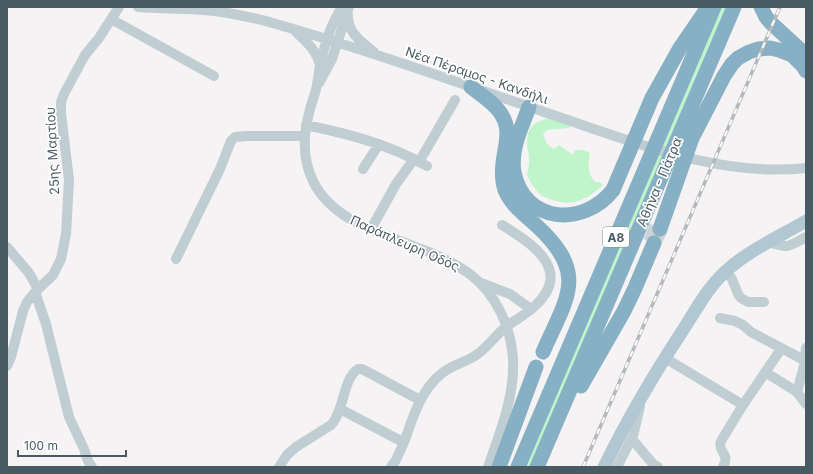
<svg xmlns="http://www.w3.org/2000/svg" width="813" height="474" viewBox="0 0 813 474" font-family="Inter,sans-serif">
	<rect width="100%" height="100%" fill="#f5f3f3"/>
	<path fill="#c0f4ca" d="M722 7H726L529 467H525Z
		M551 118 571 125 569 128 547 130 543 134 547 144 554 149 559 145 573 155 575 150H582L590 153C588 164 587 174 595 182H600L603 185C587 199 574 207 553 200 550 199 547 198 544 197 536 192 531 183 527 175 528 169 530 163 529 157 529 152 527 149 527 144 527 127 534 121 551 118Z"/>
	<path fill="#cdd1d5" stroke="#d6dade" d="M650 224 667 232 660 246 644 239Z"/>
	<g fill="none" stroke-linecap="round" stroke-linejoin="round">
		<path stroke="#c0cdd3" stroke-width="10" d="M138 7C164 9 189 8 215 11 235 14 256 18 276 24 367 50 457 82 547 113 629 140 718 178 806 168
			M342 7C331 24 324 46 320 66 318 75 318 84 315 93 305 122 299 152 313 181 340 237 424 238 471 275 496 294 511 327 513 359 515 396 500 432 488 467
			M348 15C347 33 362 42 374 52
			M111 19 214 76
			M296 32C307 42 316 50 320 65
			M319 83 332 59 349 7
			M306 125C349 134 388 144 427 166
			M419 162 455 100
			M363 169 379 144
			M371 229 396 184 414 159
			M768 242C790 248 786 248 806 237
			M7 247 29 273 38 289
			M176 259 220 169 231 141 235 137 247 136H305
			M726 271 732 279 738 294 741 298 748 302H764
			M481 283 510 294 531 309
			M35 292 46 324 69 417 84 449 88 461 92 467
			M720 318 735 321 743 325 751 332 804 360
			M665 358 743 405
			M7 366 11 357 23 311 27 302 35 292 53 275 61 259 66 234 69 180 61 113V102L64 94 85 55 99 38 119 7
			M765 372 797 392 806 404
			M797 392 804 366 806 348
			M340 409 401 441 405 440C413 417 421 390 441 374 450 366 463 363 473 357 486 350 495 335 507 326 517 319 528 313 536 305 573 269 531 243 502 225
			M632 439 653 464 658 467
			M279 467 287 455 296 447 331 425C345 410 342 380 358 369H362L420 400
			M391 467 396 460 405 440
			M617 467 633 436 640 406
			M723 467C731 452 717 454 721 441L743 405 781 349"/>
		<path stroke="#b1c8d3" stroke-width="13" d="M604 467C627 420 654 374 683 330 696 310 708 287 726 271 749 250 779 237 806 221"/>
		<path stroke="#87b0c4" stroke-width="15" d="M761 7 766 17 771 23 806 55
			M471 87C487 99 507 111 507 133 507 143 504 153 503 163 502 172 502 181 505 190 511 205 525 215 537 226 589 274 567 297 543 352
			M529 107C522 127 510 149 514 172 524 223 583 228 613 190L652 98 680 48 704 13
			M660 229 692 138 724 76 732 64 738 58 749 52 758 49 770 48 779 50 792 55 803 66 806 71
			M581 386 624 311 635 288 654 243
			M499 467 536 367
			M518 467 714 7
			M537 467 734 7"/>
		<g stroke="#b4b9bd" stroke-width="3.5">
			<path id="rail" d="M583 467 780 7"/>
		</g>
		<use href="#rail" stroke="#fff" stroke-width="2" stroke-dasharray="6" stroke-linecap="butt"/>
	</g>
	<g text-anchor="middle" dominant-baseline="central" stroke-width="3.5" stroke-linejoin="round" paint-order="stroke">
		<rect fill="#fff" stroke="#7f8c91" stroke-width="1" x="603" y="227" width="26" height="20" rx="3"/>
		<g font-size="12" font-weight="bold" fill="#485b62">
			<text x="616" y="237">Α8</text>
		</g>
		<g font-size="13" fill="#485b62" stroke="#fff">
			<text transform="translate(477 75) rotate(19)">Νέα Πέραμος - Κανδήλι</text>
			<text transform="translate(52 151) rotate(-93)">25ης Μαρτίου</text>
			<text transform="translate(659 182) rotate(-67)">Αθήνα - Πάτρα</text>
			<text transform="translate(405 243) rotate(24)">Παράπλευρη Οδός</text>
		</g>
	</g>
	<rect width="813" height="474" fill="none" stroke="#485b62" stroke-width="16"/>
	<path d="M18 450v6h108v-6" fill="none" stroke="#485b62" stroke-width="2"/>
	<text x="24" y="450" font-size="12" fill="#485b62" stroke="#ffffff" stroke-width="3" paint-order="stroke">100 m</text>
</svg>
